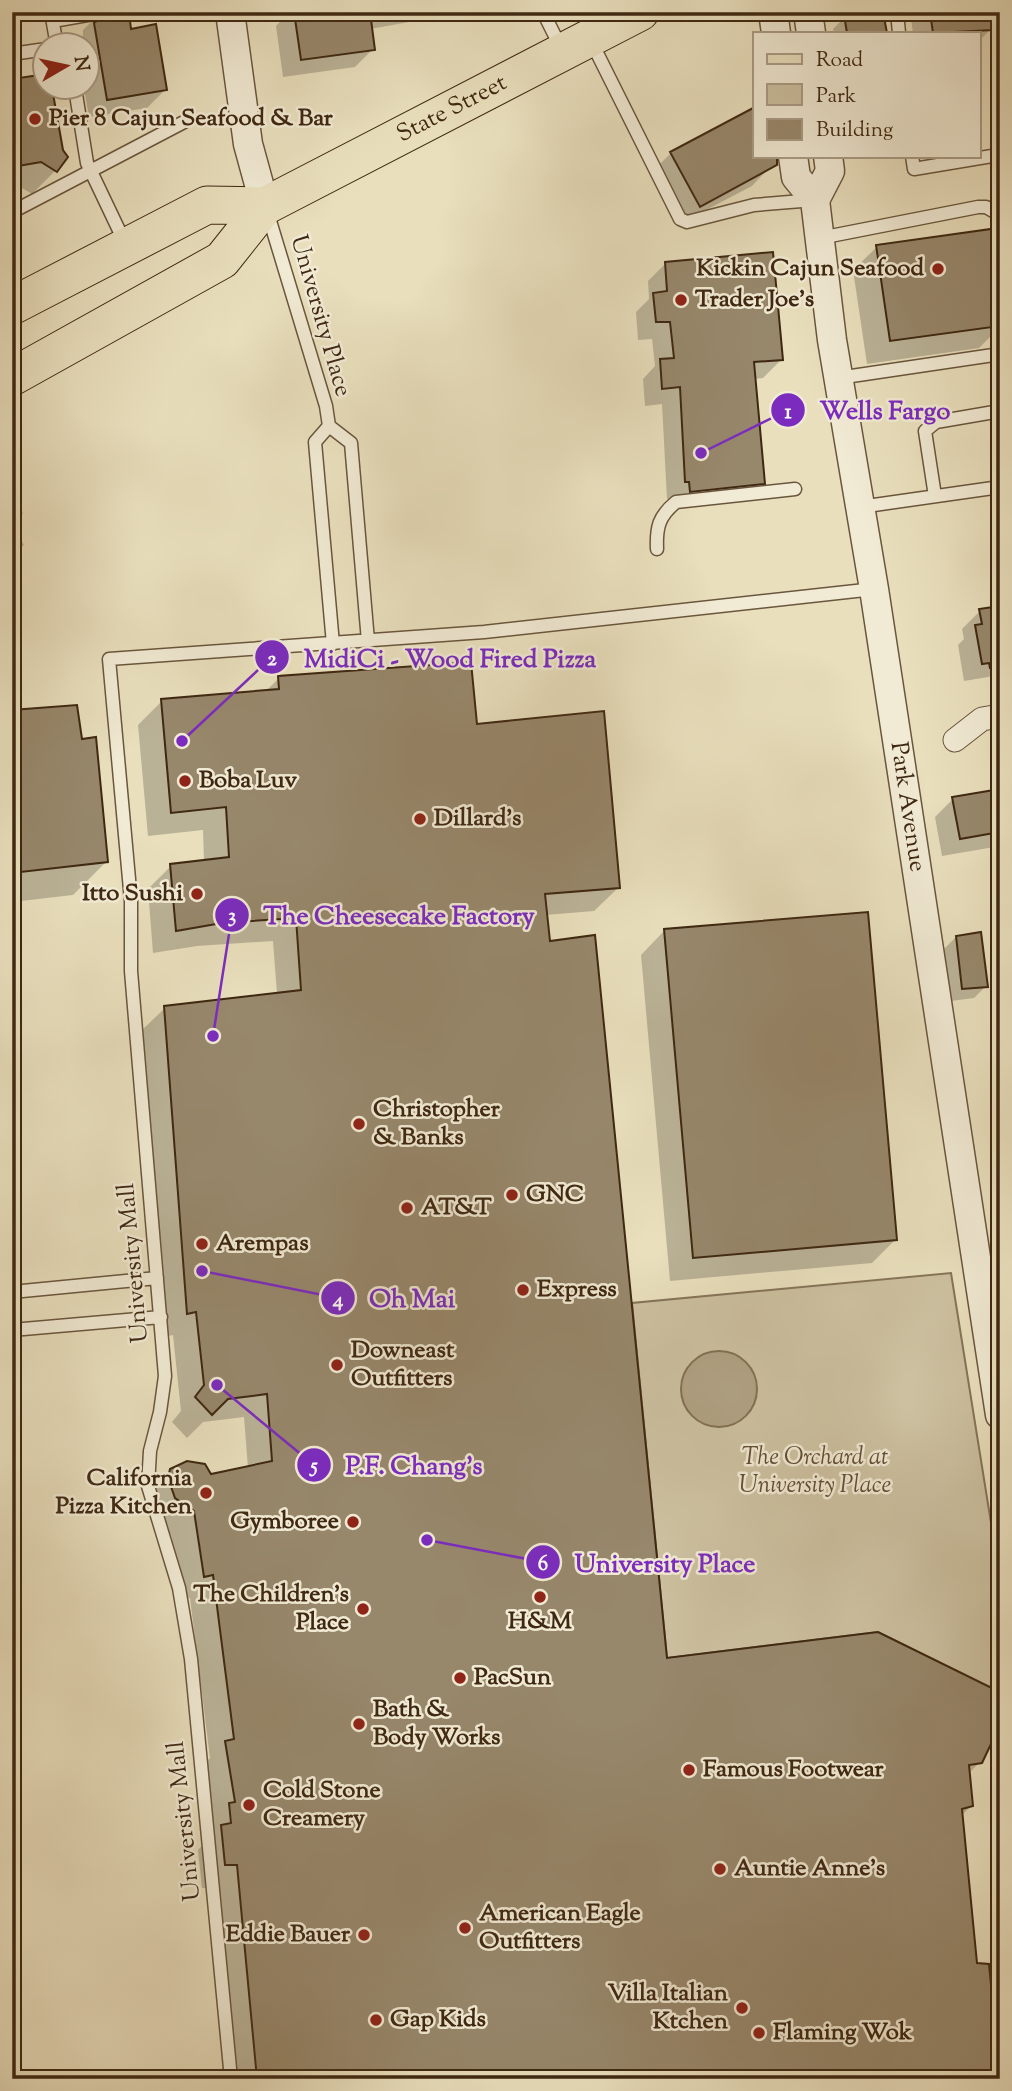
<svg xmlns="http://www.w3.org/2000/svg" width="1012" height="2091" viewBox="0 0 1012 2091" font-family="'Sorts Mill Goudy',serif">
	<rect width="100%" height="100%" fill="#e9dfbd"/>
	<filter id="stains"><feTurbulence type="fractalNoise" baseFrequency=".00286" numOctaves="4"/><feColorMatrix values="0 0 0 0 .2 0 0 0 0 .09 0 0 0 0 .02 0 0 0 .5 -.17"/></filter>
	<radialGradient id="worn" r=".72"><stop offset=".6" stop-color="#630" stop-opacity="0"/><stop offset="1" stop-color="#630" stop-opacity=".3"/></radialGradient>
	<path fill="#ccc0a0" stroke="#867459" stroke-width="2" d="M951 1273 992 1529 1000 1540V1692L878 1632 667 1658 632 1303Z"/>
	<path fill="#afa183" stroke="#827156" stroke-width="2" d="M681 1389a38 38 0 1 1 76 0a38 38 0 1 1-76 0Z"/>
	<path fill="#0003" d="M101 12H127L130 31 165 90 147 108 89 117 84 88H88V46H78L77 42 83 36V30Z
		M289 12H465L370 29 373 49 355 67 283 77 276 26Z
		M882 12 885 33H834L833 29 845 17Z
		M910 12H988L991 29 979 41V33H913Z
		M12 81 50 88 61 151 55 171 32 194 17 185H12Z
		M671 153 769 156 770 167 752 186 681 223 653 171Z
		M877 247 1000 305V327L979 348 867 364 853 270Z
		M666 263 781 360 763 378 754 379 763 483 745 501 672 509V499H667L662 404 645 406 643 379 655 366 652 339 638 340 636 312 649 299 648 281Z
		M12 494 23 513 12 524 24 545 13 555 16 560 12 564Z
		M1000 601V675L964 681 958 645 964 639 962 629 980 611 999 608Z
		M279 678 475 726 618 888 594 911 545 915 665 1660 980 1762 968 1774 971 1806 961 1816 975 1964 998 2079H232L214 1888H202L198 1850 207 1840 202 1766 210 1758 190 1598 181 1599 171 1535 152 1521 145 1502 147 1495 171 1470 210 1476 248 1468 244 1417 203 1422 187 1438 172 1422 181 1411 173 1335 163 1337 141 1031 165 1008 277 994 273 941 197 946 153 953 148 889 171 866 204 862 203 830 148 836 138 725 162 701 265 692Z
		M12 712 81 741 106 862 73 895 12 902Z
		M1000 790V846L942 856 935 817 953 799Z
		M664 931 895 1240 872 1263 670 1281 641 955Z
		M956 937 986 986 974 998 951 1001 944 949Z"/>
	<path fill="#97876b" stroke="#3f2812" stroke-width="2" d="M101 12H129L131 29 156 24 167 90 107 100 94 23 101 18Z
		M294 12H370L375 50 301 60Z
		M862 12H883L887 33H847L844 15Z
		M930 12H990L993 30 933 33Z
		M46 74V88H52L63 150 68 157 57 172 41 162 12 167V79Z
		M755 107V156H777V165L700 207 670 152Z
		M991 229 1000 292V326L890 341 876 245Z
		M773 252 783 360 754 362 765 484 690 492 689 482H685L680 387 662 389 660 359 674 358 670 322H656L653 293 667 291 665 262Z
		M1000 606V667L990 668 989 663 982 664 975 625 982 624 979 609Z
		M471 662 477 724 604 711 620 888 545 894 550 941 595 935 667 1658 878 1632 1000 1692V1725L982 1763 969 1765 973 1806 962 1809 977 1963 989 1964 1000 2079H257L237 1865H225L221 1825 231 1823 229 1803 235 1802 225 1741 234 1739 213 1575 204 1577 194 1511 175 1498 168 1478 170 1469 187 1461 205 1464 211 1474 272 1461 267 1394 228 1399 212 1415 195 1397 204 1385 196 1312 187 1314 164 1006 301 990 296 918 222 923 176 931 170 864 229 857 226 807 171 813 161 699 279 689 278 676Z
		M77 705 82 739 96 737 108 862 12 873V710Z
		M1000 789V832L960 839 952 797Z
		M868 912 897 1240 693 1258 664 929Z
		M981 932 988 987 962 989 956 936Z"/>
	<g fill="none" stroke-linecap="round" stroke-linejoin="round">
		<g stroke="#6a563d" stroke-width="15">
			<path id="service" d="M51 12 57 46
				M543 12 562 50
				M897 12 899 33
				M53 21 93 14
				M591 41 680 219 687 222 754 205 814 200
				M12 54 46 49
				M75 88 87 163 126 245
				M912 156 914 169 998 155
				M267 211 326 406 329 426 315 442 333 644
				M12 212 184 122
				M820 238 978 207H986L1000 215
				M838 378 1000 354
				M329 426 351 443 368 641
				M935 496 925 431 936 422 1000 411
				M860 507 1000 487
				M657 549C656 527 659 516 676 502L795 489
				M12 1292 157 1278
				M12 1330 161 1317
				M231 2079 191 1659 179 1588 148 1486 150 1451 160 1412 165 1376 131 971V901L109 659 484 632 874 589"/>
		</g>
		<g stroke="#6a563d" stroke-width="25">
			<path id="minor" d="M955 740 982 719 1000 716"/>
		</g>
		<g stroke="#6a563d" stroke-width="31">
			<g id="tertiary">
				<path d="M230 12 248 144 265 206"/>
				<path d="M773 12 776 33"/>
				<path d="M808 12 811 33"/>
				<path id="s1" d="M793 156 796 177 815 200 832 340 874 589 1000 1415"/>
				<path d="M815 200 830 171 828 156"/>
			</g>
		</g>
		<g stroke="#3f2812" stroke-width="39">
			<g id="primary">
				<path d="M12 306 207 205 265 206"/>
				<path id="s2" d="M12 377 222 260 265 206 640 12"/>
			</g>
		</g>
		<use href="#service" stroke="#f1ead4" stroke-width="12"/>
		<use href="#minor" stroke="#f1ead4" stroke-width="23"/>
		<use href="#tertiary" stroke="#f1ead4" stroke-width="28"/>
		<use href="#primary" stroke="#e9dfbd" stroke-width="37"/>
	</g>
	<g fill="#8f2418" stroke="#f1ead4" stroke-width="2.5">
		<circle cx="35" cy="119" r="7"/>
		<circle cx="938" cy="269" r="7"/>
		<circle cx="681" cy="300" r="7"/>
		<circle cx="185" cy="781" r="7"/>
		<circle cx="420" cy="819" r="7"/>
		<circle cx="197" cy="894" r="7"/>
		<circle cx="359" cy="1124" r="7"/>
		<circle cx="512" cy="1195" r="7"/>
		<circle cx="407" cy="1208" r="7"/>
		<circle cx="202" cy="1244" r="7"/>
		<circle cx="523" cy="1290" r="7"/>
		<circle cx="337" cy="1365" r="7"/>
		<circle cx="206" cy="1493" r="7"/>
		<circle cx="353" cy="1522" r="7"/>
		<circle cx="540" cy="1597" r="7"/>
		<circle cx="363" cy="1609" r="7"/>
		<circle cx="460" cy="1678" r="7"/>
		<circle cx="359" cy="1724" r="7"/>
		<circle cx="689" cy="1770" r="7"/>
		<circle cx="249" cy="1805" r="7"/>
		<circle cx="720" cy="1869" r="7"/>
		<circle cx="465" cy="1928" r="7"/>
		<circle cx="364" cy="1935" r="7"/>
		<circle cx="742" cy="2008" r="7"/>
		<circle cx="376" cy="2020" r="7"/>
		<circle cx="759" cy="2033" r="7"/>
	</g>
	<g text-anchor="middle" dominant-baseline="central" stroke-width="5" stroke-linejoin="round" paint-order="stroke">
		<g font-size="24" fill="#3f2812" stroke="#f1ead4">
			<text stroke="none"><textPath href="#s2" startOffset="520">State Street</textPath></text>
			<text transform="translate(320 316) rotate(74)">University Place</text>
			<text stroke="none"><textPath href="#s1" startOffset="665">Park Avenue</textPath></text>
			<text transform="translate(134 1263) rotate(-95)">University Mall</text>
			<text transform="translate(185 1821) rotate(-96)">University Mall</text>
		</g>
		<g font-size="24" font-weight="bold" fill="#3f2812" stroke="#f1ead4" text-anchor="start">
			<text x="49" y="119">Pier 8 Cajun Seafood &amp; Bar</text>
			<text x="924" y="269" text-anchor="end">Kickin Cajun Seafood</text>
			<text x="695" y="300">Trader Joe's</text>
			<text x="199" y="781">Boba Luv</text>
			<text x="434" y="819">Dillard's</text>
			<text x="183" y="894" text-anchor="end">Itto Sushi</text>
			<text x="373" y="1110">Christopher<tspan x="373" dy="28">&amp; Banks</tspan></text>
			<text x="526" y="1195">GNC</text>
			<text x="421" y="1208">AT&amp;T</text>
			<text x="216" y="1244">Arempas</text>
			<text x="537" y="1290">Express</text>
			<text x="351" y="1351">Downeast<tspan x="351" dy="28">Outfitters</tspan></text>
			<text x="192" y="1479" text-anchor="end">California<tspan x="192" dy="28">Pizza Kitchen</tspan></text>
			<text x="339" y="1522" text-anchor="end">Gymboree</text>
			<text x="349" y="1595" text-anchor="end">The Children's<tspan x="349" dy="28">Place</tspan></text>
			<text x="540" y="1622" text-anchor="middle">H&amp;M</text>
			<text x="474" y="1678">PacSun</text>
			<text x="373" y="1710">Bath &amp;<tspan x="373" dy="28">Body Works</tspan></text>
			<text x="703" y="1770">Famous Footwear</text>
			<text x="263" y="1791">Cold Stone<tspan x="263" dy="28">Creamery</tspan></text>
			<text x="734" y="1869">Auntie Anne's</text>
			<text x="479" y="1914">American Eagle<tspan x="479" dy="28">Outfitters</tspan></text>
			<text x="350" y="1935" text-anchor="end">Eddie Bauer</text>
			<text x="728" y="1994" text-anchor="end">Villa Italian<tspan x="728" dy="28">Ktchen</tspan></text>
			<text x="390" y="2020">Gap Kids</text>
			<text x="773" y="2033">Flaming Wok</text>
		</g>
		<g font-size="24" font-style="italic" fill="#624e36" stroke="#f1ead4">
			<text x="815" y="1458">The Orchard at<tspan x="815" dy="28">University Place</tspan></text>
		</g>
	</g>
	<path fill="none" stroke="#7b2cbf" stroke-width="2.5" d="M701 453L788 410M182 741L272 657M213 1036L232 915M202 1271L338 1298M217 1385L314 1465M427 1540L543 1562"/>
	<g fill="#7b2cbf" stroke="#f1ead4" stroke-width="2.5">
		<circle cx="701" cy="453" r="7"/>
		<circle cx="182" cy="741" r="7"/>
		<circle cx="213" cy="1036" r="7"/>
		<circle cx="202" cy="1271" r="7"/>
		<circle cx="217" cy="1385" r="7"/>
		<circle cx="427" cy="1540" r="7"/>
		<circle cx="788" cy="410" r="18"/>
		<circle cx="272" cy="657" r="18"/>
		<circle cx="232" cy="915" r="18"/>
		<circle cx="338" cy="1298" r="18"/>
		<circle cx="314" cy="1465" r="18"/>
		<circle cx="543" cy="1562" r="18"/>
	</g>
	<g font-size="21" text-anchor="middle" font-weight="bold" fill="#fff">
		<text x="788" y="418">1</text>
		<text x="272" y="665">2</text>
		<text x="232" y="922">3</text>
		<text x="338" y="1306">4</text>
		<text x="314" y="1472">5</text>
		<text x="543" y="1570">6</text>
	</g>
	<g font-size="26" text-anchor="middle" font-weight="bold" fill="#7b2cbf" stroke="#f1ead4" stroke-width="5" stroke-linejoin="round" paint-order="stroke">
		<text x="885" y="419">Wells Fargo</text>
		<text x="450" y="667">MidiCi - Wood Fired Pizza</text>
		<text x="399" y="924">The Cheesecake Factory</text>
		<text x="412" y="1307">Oh Mai</text>
		<text x="414" y="1474">P.F. Chang's</text>
		<text x="665" y="1572">University Place</text>
	</g>
	<rect width="1012" height="2091" fill="none" stroke="#e9dfbd" stroke-width="42"/>
	<rect x="14" y="14" width="984" height="2063" fill="none" stroke="#3f2812" stroke-width="3.5"/>
	<rect x="21" y="21" width="970" height="2049" fill="none" stroke="#3f2812" stroke-width="2"/>
	<rect x="753" y="32" width="228" height="126" fill="#f1ead4" stroke="#aa9c86" stroke-width="2"/>
	<rect x="767" y="54" width="35" height="10" fill="#e9dfbd" stroke="#aa9c86" stroke-width="2"/>
	<text x="816" y="66" font-size="21" fill="#3f2812">Road</text>
	<rect x="767" y="84" width="35" height="21" fill="#ccc0a0" stroke="#aa9c86" stroke-width="2"/>
	<text x="816" y="102" font-size="21" fill="#3f2812">Park</text>
	<rect x="767" y="119" width="35" height="21" fill="#97876b" stroke="#aa9c86" stroke-width="2"/>
	<text x="816" y="136" font-size="21" fill="#3f2812">Building</text>
	<g transform="translate(66 66) rotate(81)"><circle r="33" fill="#f1ead4" stroke="#aa9c86" stroke-width="2"/>
	<path d="M0-5L12 26L0 18L-12 26Z" fill="#8f2418"/>
	<text y="-10" font-size="19" font-weight="bold" text-anchor="middle" fill="#3f2812">N</text>
	</g>
	<rect width="100%" height="100%" filter="url(#stains)"/>
	<rect width="100%" height="100%" fill="url(#worn)"/>
</svg>
